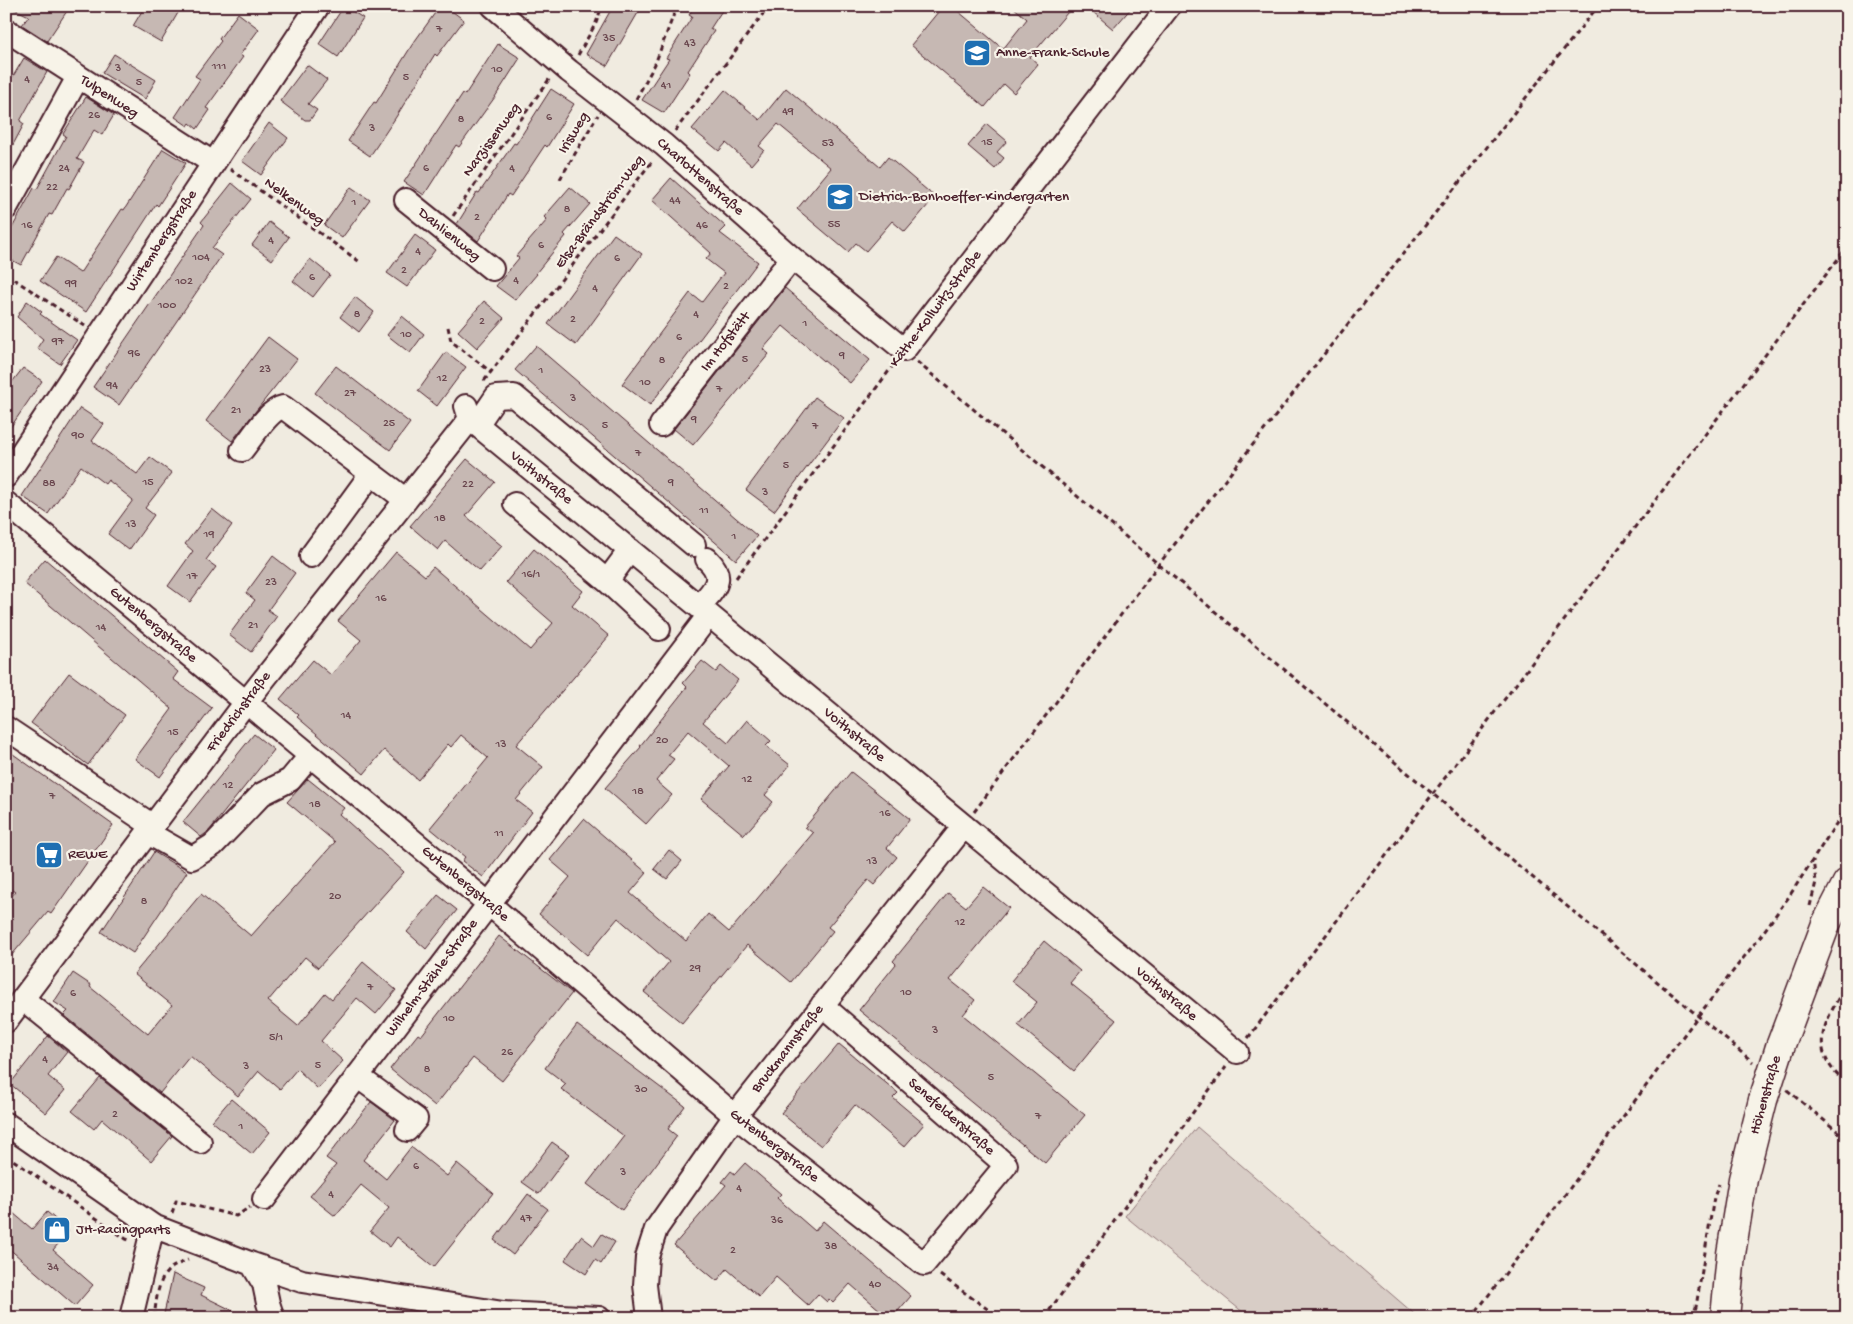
<svg xmlns="http://www.w3.org/2000/svg" width="1853" height="1324" viewBox="0 0 1853 1324" font-family="'Gochi Hand',sans-serif">
	<rect width="100%" height="100%" fill="#f0ebe0"/>
	<filter id="ink" filterUnits="userSpaceOnUse"><feTurbulence type="fractalNoise" baseFrequency=".02" numOctaves="2"/><feDisplacementMap in="SourceGraphic" scale="10" xChannelSelector="R" yChannelSelector="G"/><feConvolveMatrix kernelMatrix="1 2 1 2 8 2 1 2 1" color-interpolation-filters="sRGB"/></filter>
	<g filter="url(#ink)">
		<path fill="#d8cdc6" stroke="#917678" d="M1197 1127 1419 1318H1250L1125 1216Z"/>
		<path fill="#c6b8b3" stroke="#4a1f2b" d="M8 6H60L67 11 47 41 22 25 29 16Z
			M145 6H182L161 42 133 26Z
			M344 6 363 18 338 57 319 44Z
			M440 6H445L464 20 437 56 435 54 396 117 370 156 348 141 374 102 376 103 412 45Z
			M613 6H642L607 66 586 54Z
			M694 6H725L710 29 714 31 688 71 690 73 664 113 642 100 669 59 666 58 692 17 689 15Z
			M943 6H952L1003 49 1027 19 1012 6H1073L1030 57 1038 64 1014 93 1004 84 985 107 911 45Z
			M1086 6H1133L1113 29Z
			M238 13 259 29 240 55 243 57 206 108 210 110 197 129 190 123 188 126 175 117 200 79 195 76 221 41 219 39Z
			M498 44 520 58 495 97 459 147 456 145 424 195 404 182 463 93 465 95Z
			M114 54 156 80 145 99 102 73Z
			M24 58 47 72 20 121 24 124 6 158V88Z
			M307 65 327 80 308 104 317 110 310 120H305L280 101Z
			M786 88 880 167 888 157 935 197 905 232 892 221 866 251 856 243 848 252 797 209 831 168 778 124 759 146 764 150 751 165 726 143 719 151 692 129 725 90 760 120Z
			M551 89 574 104 547 147 545 145 511 196 508 194 478 241 457 224 477 192 479 193 514 143 516 144Z
			M86 97 114 115 102 135 94 130 77 159 84 162 69 189 67 188 52 215 49 214 21 265 6 257V239L34 188 37 189 66 136 63 134Z
			M269 123 288 138 261 175 242 161Z
			M987 124 1007 141 997 152 1004 158 995 169 968 146Z
			M163 149 186 163 158 206 156 204 86 312 40 281 56 257 80 273 122 209 124 210Z
			M671 178 726 227 720 233 758 262 650 405 622 384 690 293 702 302 724 273 706 259 711 253 652 200Z
			M232 183 251 199 212 248 222 255 119 405 93 387 204 225 201 222Z
			M351 187 370 200 342 238 324 225Z
			M570 187 590 204 564 234 566 236 536 273 537 274 515 300 496 286 519 258 516 256 547 220 544 217Z
			M269 222 289 237 272 260 252 245Z
			M614 234 642 254 576 345 548 324Z
			M415 235 435 250 407 287 387 273Z
			M310 259 330 275 313 297 293 281Z
			M785 288 870 360 850 383 783 326 763 349 769 354 693 445 674 429Z
			M355 297 374 312 359 332 340 317Z
			M27 301 42 312 40 314 77 340 60 364 37 348 43 339 17 317Z
			M484 301 504 318 477 348 458 331Z
			M402 316 424 334 410 353 387 335Z
			M268 337 297 359 232 441 206 421Z
			M536 346 757 536 736 560 515 370Z
			M446 352 466 367 437 406 418 391Z
			M336 366 410 423 390 450 315 393Z
			M23 368 42 381 6 434V390Z
			M815 397 844 418 774 511 746 490Z
			M80 408 104 424 92 441 137 474 150 457 172 473 145 508 154 515 129 550 108 534 133 500 108 480 105 484 81 466 48 514 22 496Z
			M467 459 495 482 466 516 502 546 480 571 445 541 438 550 410 526Z
			M212 509 232 525 206 560 216 567 190 602 168 586 193 551 185 544Z
			M534 549 583 591 572 605 609 636 516 745 543 767 516 800 532 812 483 877 462 861 465 857 430 828 488 758 461 735 451 747 448 744 418 780 384 750 364 774 297 717 299 715 280 699 313 660 331 675 361 640 338 621 396 552 425 576 433 567 530 650 553 623 506 582Z
			M273 556 295 573 268 610 277 616 251 652 229 635 255 600 246 593Z
			M45 559 178 672 173 679 212 708 160 777 135 759 172 709 24 583Z
			M702 661 716 672 721 666 738 680 703 722 728 743 747 720 771 741 766 746 790 765 765 795 773 802 744 835 701 799 729 766 688 731 668 755 674 759 656 781 672 795 646 824 605 788 641 747 640 746 687 687 683 683Z
			M69 673 125 715 88 765 31 723Z
			M254 734 274 750 209 831 201 837 183 822Z
			M6 749 113 825 51 914 48 912 6 962V903L15 892 6 886Z
			M851 772 910 819 887 848 897 857 874 885 868 880 828 927 833 931 791 982 747 945 682 1023 644 992 669 962 618 918 587 955 539 914 570 877 550 860 584 819 647 873 630 893 686 941 708 914 729 932 813 833 805 827Z
			M308 779 344 808 339 814 404 872 318 968 305 957 268 1001 298 1026 325 993 332 999 363 962 396 990 376 1014 357 998 321 1041 343 1061 318 1089 297 1069 280 1089 259 1071 238 1096 190 1056 160 1093 64 1015 68 1011 54 1002 73 973 91 985 90 987 148 1034 172 1005 134 974 201 894 251 936 335 842 287 802Z
			M669 850 682 861 667 879 654 869Z
			M154 852 187 872 133 953 101 932Z
			M983 887 1009 908 950 980 975 1000 963 1015 1085 1115 1045 1163 859 1010 896 964 893 961 948 893 966 907Z
			M438 895 457 910 426 949 407 932Z
			M499 936 572 993 502 1081 473 1058 435 1106 390 1069 418 1034 421 1036Z
			M1044 941 1080 971 1070 983 1116 1020 1074 1071 1018 1025 1037 1002 1011 981Z
			M577 1025 685 1106 668 1129 677 1136 622 1210 587 1184 624 1136 561 1089 566 1084 545 1068Z
			M48 1036 67 1052 48 1076 65 1090 46 1113 10 1084Z
			M839 1044 898 1093 893 1098 924 1124 904 1147 855 1105 821 1146 781 1113Z
			M100 1078 172 1136 151 1161 102 1119 94 1129 72 1111Z
			M231 1099 270 1132 252 1154 212 1121Z
			M371 1102 395 1120 363 1160 386 1179 411 1147 447 1176 457 1163 493 1193 434 1267 397 1237 390 1247 370 1231 389 1208 361 1185 335 1216 310 1196 336 1165 326 1158Z
			M552 1142 569 1154 539 1194 522 1182Z
			M745 1163 781 1194 777 1198 815 1231 823 1221 911 1296 892 1318H889L850 1284 833 1303 829 1299 827 1302 818 1294 808 1305 776 1277 759 1297 727 1269 717 1281 674 1245 726 1185 722 1182 731 1171 735 1174Z
			M528 1194 548 1209 513 1255 494 1240Z
			M6 1207 32 1229 47 1212 69 1231 53 1250 93 1285 75 1306 6 1246Z
			M602 1234 615 1242 601 1264 595 1260 586 1274 565 1260 581 1236 594 1246Z
			M173 1274 204 1288 201 1295 248 1318H163Z"/>
		<g fill="none" stroke-linecap="round" stroke-linejoin="round">
			<g stroke="#4a1f2b" stroke-width="26">
				<path id="minor" d="M493 6 569 71 664 145 792 258 904 350 1169 6
					M6 30 213 163
					M406 200 492 269
					M6 208 78 77
					M470 419 709 615 1237 1052
					M477 425 496 397 514 396 694 545
					M661 425 792 258
					M242 450C252 438 268 410 283 407L406 500
					M6 476 318 6
					M6 503 489 904 735 1116 924 1264 1006 1165 822 1005
					M515 504 607 581 630 550
					M311 556 371 474
					M607 581 659 629
					M699 606C714 590 727 578 707 559
					M6 728 153 826
					M148 833 192 858 213 845 262 794 290 780 310 756
					M23 999 200 1142
					M6 1021 246 702 470 419 466 406
					M357 1076 416 1119 407 1130
					M6 1124 153 1226 252 1264 302 1281 503 1313 599 1318
					M264 1199 709 615
					M252 1264 264 1284 268 1303 273 1318
					M131 1318 153 1226
					M649 1318 645 1285 647 1257 656 1229 735 1116 964 826"/>
			</g>
			<g stroke="#4a1f2b" stroke-width="31">
				<path id="major" d="M1780 1047 1826 924 1847 883
					M1725 1318 1731 1254 1743 1179 1763 1100"/>
			</g>
			<path stroke="#4a1f2b" stroke-width="3" stroke-dasharray="5 4" stroke-linecap="butt" d="M578 55 596 23 602 6
				M636 99 655 64 677 6
				M675 131 769 6
				M230 169 360 262
				M560 179 598 115
				M453 216 550 78
				M6 274 85 326
				M448 327 451 341 491 372
				M917 362 1753 1062
				M484 381 653 160
				M736 578 894 364
				M974 812 1159 564 1598 6
				M1810 906 1816 882 1813 860
				M1847 982C1826 1023 1804 1047 1847 1084
				M1248 1038 1847 247
				M1787 1090 1847 1139
				M6 1155 126 1239 132 1241
				M172 1213 176 1201 236 1216 250 1207
				M940 1275 1000 1318
				M154 1318C156 1304 157 1283 167 1272 172 1266 181 1263 188 1260
				M1044 1318 1226 1067
				M1471 1318 1532 1239 1698 1016 1759 938 1788 898 1847 807
				M1692 1318 1696 1307 1714 1197 1719 1184"/>
			<use href="#minor" stroke="#f7f3e8" stroke-width="22"/>
			<use href="#major" stroke="#f7f3e8" stroke-width="28"/>
			<g stroke="#4a1f2b" stroke-width="31" stroke-linecap="butt">
				<path id="major-bridge" d="M1763 1100 1780 1047"/>
			</g>
			<use href="#major-bridge" stroke="#f7f3e8" stroke-width="28"/>
		</g>
	</g>
	<defs>
		<g id="school-square" transform="scale(1.4375)"><rect x="-9" y="-9" width="18" height="18" rx="4" fill="#1f6fb2" stroke="#f7f3e8"/><path d="M0-5L7-2L0 1L-7-2ZM-4 1L0 2.5L4 1V4Q0 6-4 4Z" fill="#fff"/></g>
		<g id="supermarket-square" transform="scale(1.4375)"><rect x="-9" y="-9" width="18" height="18" rx="4" fill="#1f6fb2" stroke="#f7f3e8"/><path d="M-6-5.5h2.5l.6 2H6L4.5 2H-2.5L-4.4-4H-6ZM-1.5 3.2a1.3 1.3 0 1 0 .1 0ZM3 3.2a1.3 1.3 0 1 0 .1 0Z" fill="#fff"/></g>
		<g id="shop-square" transform="scale(1.4375)"><rect x="-9" y="-9" width="18" height="18" rx="4" fill="#1f6fb2" stroke="#f7f3e8"/><path d="M-5-2.5h2.3a2.7 3.5 0 0 1 5.4 0H5L5.5 6h-11ZM-1.5-2.5h3a1.5 2.3 0 0 0-3 0Z" fill="#fff"/></g>
	</defs>
	<g fill-rule="evenodd">
		<use href="#school-square" x="977" y="53"/>
		<use href="#school-square" x="840" y="197"/>
		<use href="#supermarket-square" x="49" y="855"/>
		<use href="#shop-square" x="57" y="1230"/>
	</g>
	<g text-anchor="middle" dominant-baseline="central" stroke-width="4.5" stroke-linejoin="round" paint-order="stroke">
		<g font-size="12" fill="#69454d">
			<text x="439" y="30">7</text>
			<text x="609" y="39">35</text>
			<text x="690" y="44">43</text>
			<text x="219" y="67">111</text>
			<text x="118" y="69">3</text>
			<text x="497" y="70">10</text>
			<text x="406" y="78">5</text>
			<text x="27" y="80">4</text>
			<text x="139" y="83">5</text>
			<text x="666" y="86">41</text>
			<text x="788" y="112">49</text>
			<text x="94" y="116">26</text>
			<text x="549" y="118">6</text>
			<text x="461" y="120">8</text>
			<text x="372" y="129">3</text>
			<text x="987" y="143">15</text>
			<text x="828" y="144">53</text>
			<text x="64" y="169">24</text>
			<text x="426" y="169">6</text>
			<text x="512" y="169">4</text>
			<text x="52" y="188">22</text>
			<text x="675" y="201">44</text>
			<text x="354" y="203">1</text>
			<text x="567" y="210">8</text>
			<text x="477" y="218">2</text>
			<text x="834" y="225">55</text>
			<text x="27" y="226">16</text>
			<text x="702" y="226">46</text>
			<text x="271" y="241">4</text>
			<text x="541" y="246">6</text>
			<text x="418" y="252">4</text>
			<text x="201" y="258">104</text>
			<text x="617" y="259">6</text>
			<text x="404" y="271">2</text>
			<text x="312" y="278">6</text>
			<text x="516" y="281">4</text>
			<text x="184" y="282">102</text>
			<text x="71" y="284">99</text>
			<text x="726" y="287">2</text>
			<text x="595" y="289">4</text>
			<text x="167" y="306">100</text>
			<text x="357" y="315">8</text>
			<text x="696" y="315">4</text>
			<text x="573" y="320">2</text>
			<text x="482" y="322">2</text>
			<text x="805" y="324">1</text>
			<text x="406" y="335">10</text>
			<text x="679" y="338">6</text>
			<text x="58" y="342">97</text>
			<text x="134" y="354">96</text>
			<text x="842" y="356">9</text>
			<text x="745" y="360">5</text>
			<text x="662" y="361">8</text>
			<text x="265" y="370">23</text>
			<text x="541" y="371">1</text>
			<text x="442" y="379">12</text>
			<text x="645" y="383">10</text>
			<text x="112" y="386">94</text>
			<text x="719" y="390">7</text>
			<text x="350" y="394">27</text>
			<text x="573" y="399">3</text>
			<text x="236" y="411">21</text>
			<text x="694" y="420">9</text>
			<text x="389" y="424">25</text>
			<text x="605" y="426">5</text>
			<text x="815" y="427">7</text>
			<text x="78" y="436">90</text>
			<text x="638" y="454">7</text>
			<text x="786" y="466">5</text>
			<text x="148" y="483">15</text>
			<text x="671" y="483">9</text>
			<text x="49" y="484">88</text>
			<text x="468" y="485">22</text>
			<text x="765" y="493">3</text>
			<text x="704" y="511">11</text>
			<text x="440" y="519">18</text>
			<text x="131" y="525">13</text>
			<text x="209" y="535">19</text>
			<text x="734" y="537">1</text>
			<text x="531" y="575">16/1</text>
			<text x="192" y="577">17</text>
			<text x="271" y="583">23</text>
			<text x="381" y="599">16</text>
			<text x="253" y="626">21</text>
			<text x="101" y="628">14</text>
			<text x="346" y="716">14</text>
			<text x="173" y="733">15</text>
			<text x="662" y="741">20</text>
			<text x="501" y="745">13</text>
			<text x="747" y="780">12</text>
			<text x="228" y="786">12</text>
			<text x="638" y="792">18</text>
			<text x="52" y="797">7</text>
			<text x="315" y="805">18</text>
			<text x="885" y="814">16</text>
			<text x="499" y="834">11</text>
			<text x="872" y="862">13</text>
			<text x="335" y="897">20</text>
			<text x="144" y="902">8</text>
			<text x="960" y="923">12</text>
			<text x="695" y="969">29</text>
			<text x="370" y="988">7</text>
			<text x="906" y="993">10</text>
			<text x="73" y="994">6</text>
			<text x="449" y="1019">10</text>
			<text x="935" y="1031">3</text>
			<text x="276" y="1038">5/1</text>
			<text x="507" y="1053">26</text>
			<text x="45" y="1060">4</text>
			<text x="318" y="1066">5</text>
			<text x="246" y="1067">3</text>
			<text x="427" y="1070">8</text>
			<text x="991" y="1078">5</text>
			<text x="641" y="1090">30</text>
			<text x="115" y="1115">2</text>
			<text x="1038" y="1117">7</text>
			<text x="241" y="1127">1</text>
			<text x="416" y="1167">6</text>
			<text x="623" y="1173">3</text>
			<text x="739" y="1189">4</text>
			<text x="331" y="1195">4</text>
			<text x="526" y="1219">47</text>
			<text x="777" y="1221">36</text>
			<text x="831" y="1247">38</text>
			<text x="733" y="1251">2</text>
			<text x="53" y="1268">34</text>
			<text x="875" y="1285">40</text>
		</g>
		<g font-size="15" fill="#4a1f2b" stroke="#f7f3e8" text-anchor="start">
			<text x="996" y="53">Anne-Frank-Schule</text>
			<text x="859" y="197">Dietrich-Bonhoeffer-Kindergarten</text>
			<text x="68" y="855">REWE</text>
			<text x="76" y="1230">JH-Racingparts</text>
		</g>
		<g font-size="15" fill="#4a1f2b" stroke="#f7f3e8">
			<text transform="translate(109 97) rotate(33)">Tulpenweg</text>
			<text transform="translate(574 133) rotate(-59)">Irisweg</text>
			<text transform="translate(492 140) rotate(-54)">Narzissenweg</text>
			<text transform="translate(700 177) rotate(41)">Charlottenstraße</text>
			<text transform="translate(294 202) rotate(36)">Nelkenweg</text>
			<text transform="translate(600 212) rotate(-53)">Elsa-Brändström-Weg</text>
			<text transform="translate(449 235) rotate(39)">Dahlienweg</text>
			<text transform="translate(162 241) rotate(-57)">Wirtembergstraße</text>
			<text transform="translate(936 309) rotate(-53)">Käthe-Kollwitz-Straße</text>
			<text transform="translate(726 342) rotate(-52)">Im Hofstätt</text>
			<text transform="translate(541 478) rotate(39)">Voithstraße</text>
			<text transform="translate(153 625) rotate(40)">Gutenbergstraße</text>
			<text transform="translate(239 712) rotate(-53)">Friedrichstraße</text>
			<text transform="translate(854 735) rotate(40)">Voithstraße</text>
			<text transform="translate(465 884) rotate(40)">Gutenbergstraße</text>
			<text transform="translate(432 978) rotate(-53)">Wilhelm-Stähle-Straße</text>
			<text transform="translate(1166 994) rotate(40)">Voithstraße</text>
			<text transform="translate(788 1049) rotate(-52)">Bruckmannstraße</text>
			<text transform="translate(1766 1095) rotate(-74)">Höhenstraße</text>
			<text transform="translate(951 1117) rotate(41)">Senefelderstraße</text>
			<text transform="translate(774 1146) rotate(38)">Gutenbergstraße</text>
		</g>
	</g>
	<rect width="1853" height="1324" fill="none" stroke="#f7f3e8" stroke-width="25"/>
	<rect x="12" y="12" width="1828" height="1299" fill="none" stroke="#4a1f2b" stroke-width="2" filter="url(#ink)"/>
</svg>
